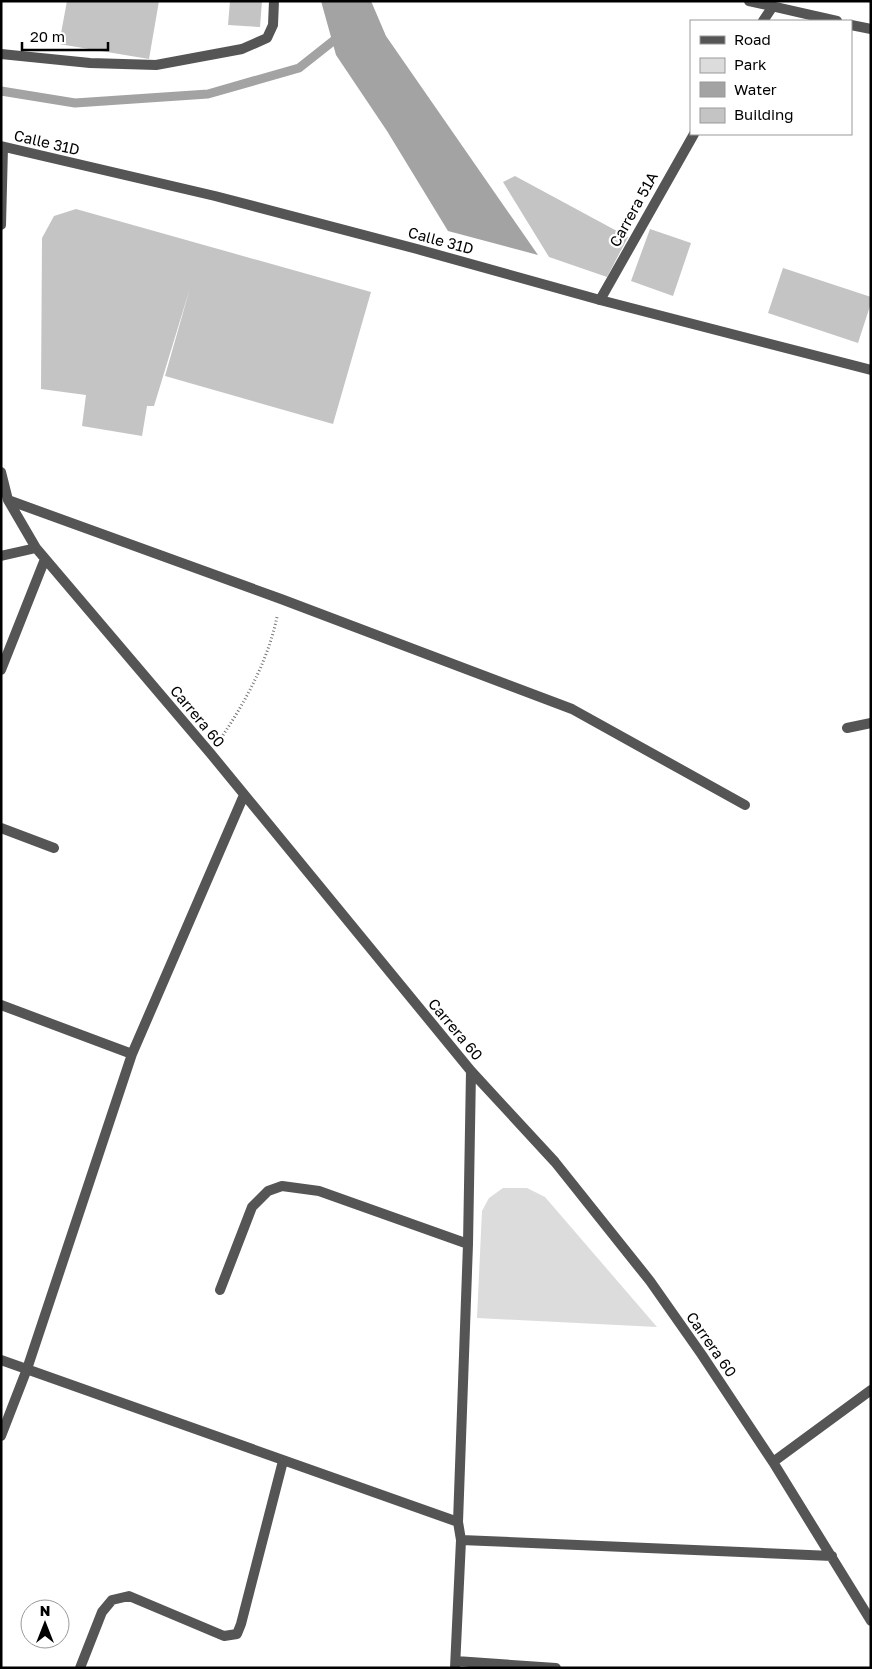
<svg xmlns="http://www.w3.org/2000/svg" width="872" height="1669" viewBox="0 0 872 1669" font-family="'Golos Text',sans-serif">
	<rect width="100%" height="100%" fill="#fff"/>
	<path fill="#dcdcdc" d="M503 1188H527L545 1197 657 1327 477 1318 482 1211 489 1198Z"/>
	<path fill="#a3a3a3" d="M321 1H371L386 36 538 255 448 231 387 131 336 55Z"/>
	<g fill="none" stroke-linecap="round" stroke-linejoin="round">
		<path stroke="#a3a3a3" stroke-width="9" d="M1 91 75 103 208 94 299 68 342 34"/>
	</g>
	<path fill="#c4c4c4" d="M67 1H159L149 59 59 44Z
		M230 1H262L260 27 228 25Z
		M515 176 628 237 607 277 549 257 503 182Z
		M76 209 371 292 333 424 165 376 190 288 154 406H147L142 436 82 426 86 395 41 389 42 238 54 216Z
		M650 229 691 243 673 296 631 281Z
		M783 268 871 297V303L858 343 768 313Z"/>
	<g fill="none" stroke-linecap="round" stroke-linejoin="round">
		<path stroke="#777" stroke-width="3" stroke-dasharray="1 2.5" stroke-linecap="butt" d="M221 738C246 701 268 660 277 617"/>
		<path stroke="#555" stroke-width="10" d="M749 1 837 21
			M763 21 773 6
			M851 25 871 29
			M1 54 90 63 156 65 242 49 267 38 273 25 274 1
			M1 225 3 147
			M600 300 694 134
			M1 472 8 500 36 548 211 754 471 1071 555 1162 650 1281 702 1355 773 1462 871 1621
			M8 500 281 599 572 709 745 805
			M1 556 36 548
			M1 670 45 559
			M847 728 871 723
			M1 828 54 848
			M1 1005 132 1054
			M220 1290 252 1207 268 1191 282 1186 319 1191 468 1244
			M1 1360 458 1522
			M1 1436 27 1369 132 1054 244 795
			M773 1462 871 1390
			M461 1540 832 1556
			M456 1661 556 1668
			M80 1668 102 1612 112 1600 129 1596 224 1636 237 1634 241 1624 283 1461
			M455 1668 461 1540 458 1522 468 1244 471 1071"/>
		<path stroke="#555" stroke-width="10" d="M1 146 215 196 417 249 600 300 871 370"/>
	</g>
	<g text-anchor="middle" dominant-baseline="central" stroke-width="4.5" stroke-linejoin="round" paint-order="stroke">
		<g font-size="15" fill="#000" stroke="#fff">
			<text transform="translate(47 142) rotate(13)">Calle 31D</text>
			<text transform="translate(633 209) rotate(-61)">Carrera 51A</text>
			<text transform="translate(441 240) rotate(15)">Calle 31D</text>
			<text transform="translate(198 716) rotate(50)">Carrera 60</text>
			<text transform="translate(456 1029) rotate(50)">Carrera 60</text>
			<text transform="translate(712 1344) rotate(55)">Carrera 60</text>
		</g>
	</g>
	<rect width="872" height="1669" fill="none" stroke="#000000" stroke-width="5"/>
	<rect x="690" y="20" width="162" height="115" fill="#ffffff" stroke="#999999"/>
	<rect x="700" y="36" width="25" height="8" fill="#555555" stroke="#999999"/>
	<text x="734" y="45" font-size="15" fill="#000000">Road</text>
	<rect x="700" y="58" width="25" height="15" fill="#dcdcdc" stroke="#999999"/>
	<text x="734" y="70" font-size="15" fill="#000000">Park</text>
	<rect x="700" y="82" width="25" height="15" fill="#a3a3a3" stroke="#999999"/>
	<text x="734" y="95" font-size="15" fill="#000000">Water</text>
	<rect x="700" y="108" width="25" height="15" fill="#c4c4c4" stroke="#999999"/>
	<text x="734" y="120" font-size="15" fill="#000000">Building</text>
	<g transform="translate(45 1624)"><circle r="24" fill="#ffffff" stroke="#999999"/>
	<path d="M0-4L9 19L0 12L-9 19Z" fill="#000000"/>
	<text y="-8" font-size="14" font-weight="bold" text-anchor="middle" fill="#000000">N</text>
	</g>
	<path d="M22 42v8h86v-8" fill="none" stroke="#000000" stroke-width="2.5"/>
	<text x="30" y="42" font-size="15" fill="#000000" stroke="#ffffff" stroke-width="4" paint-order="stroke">20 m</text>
</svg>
